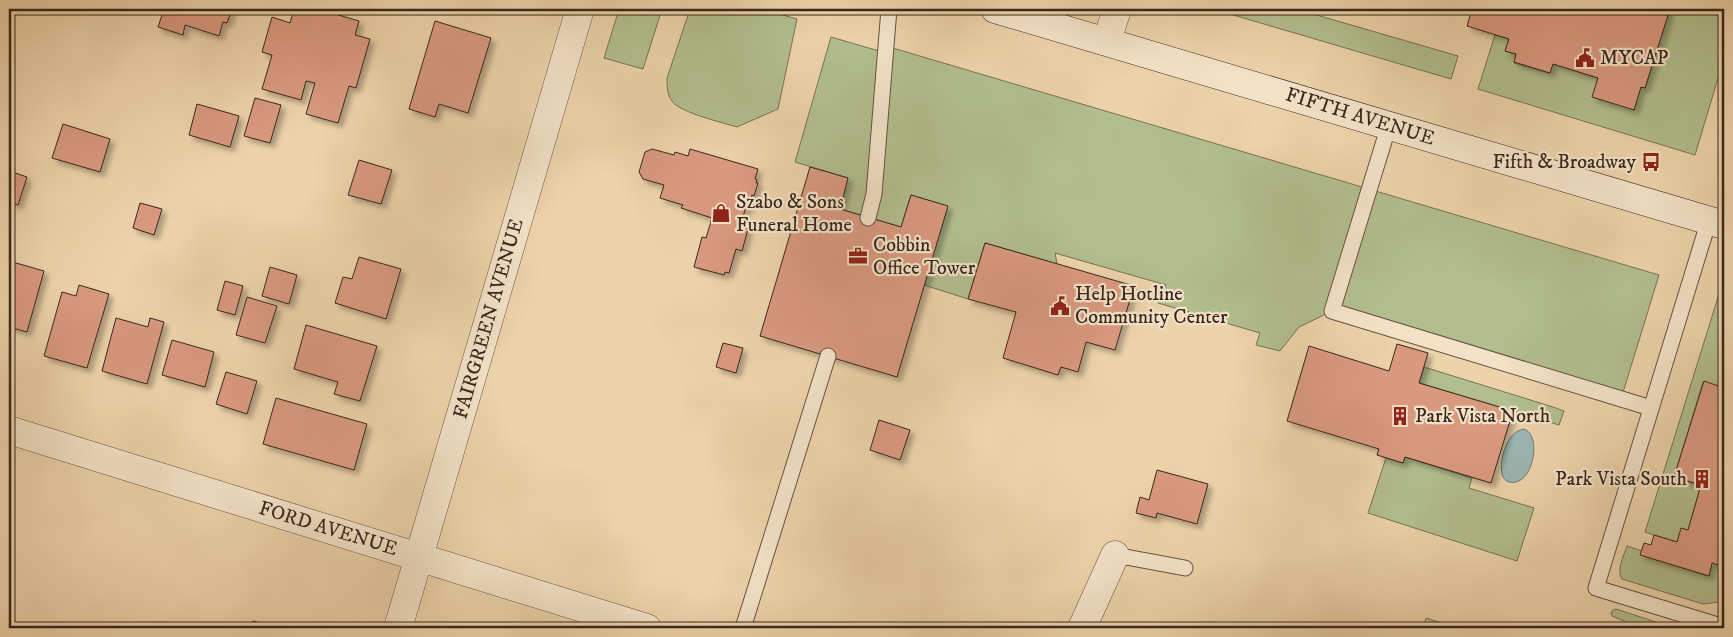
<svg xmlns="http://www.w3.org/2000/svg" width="1733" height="637" viewBox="0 0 1733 637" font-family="'IM FELL DW Pica',serif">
	<defs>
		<filter id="shadow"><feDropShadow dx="4.5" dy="4.5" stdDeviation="2.5" flood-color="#0004"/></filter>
	</defs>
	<rect width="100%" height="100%" fill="#edd3aa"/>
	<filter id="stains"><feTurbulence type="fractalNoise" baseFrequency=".004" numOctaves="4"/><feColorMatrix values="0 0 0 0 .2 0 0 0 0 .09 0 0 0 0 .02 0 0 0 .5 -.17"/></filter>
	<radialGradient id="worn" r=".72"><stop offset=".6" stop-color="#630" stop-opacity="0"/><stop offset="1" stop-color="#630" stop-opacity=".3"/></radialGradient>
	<path fill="#b2be8d" stroke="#767256" d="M619 9H662L643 69 604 58Z
		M690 9H761L797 19 778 109 737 127C724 123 678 112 672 101 667 95 667 85 667 78Z
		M1213 9H1296L1458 56 1451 79Z
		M1670 9H1724V58L1695 155 1478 89 1495 35 1509 39 1505 51 1516 54 1514 63 1549 73 1553 64 1598 78 1645 88Z
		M831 37 886 53V46L1659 275 1621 399 1332 311 1299 327 1280 351 1256 345 1260 333 1158 303 1166 285 1055 253 1057 264 985 243 968 299 924 285 947 206 911 195 901 227 840 209 848 178 795 162Z
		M1719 294 1724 295V388L1703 382 1674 477 1701 485 1688 530 1677 542 1645 532Z
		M1424 367 1553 407 1564 411 1559 425 1419 383Z
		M1405 457 1472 478 1469 488 1534 508 1517 561 1368 513 1386 458 1403 463Z
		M1627 546 1642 551 1641 555 1708 576 1712 563 1719 565 1724 548V604L1719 602 1703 604 1622 579C1616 570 1624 555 1627 546Z
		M1616 609 1674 628H1630L1631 624 1612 616 1611 613 1613 610Z
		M1426 618 1458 628H1423Z"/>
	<path fill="#9bb6b2" stroke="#747d77" d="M1524 429C1543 435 1533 488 1509 482 1505 481 1503 478 1502 474 1499 459 1507 431 1524 429Z"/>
	<path fill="#d9997f" stroke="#39271e" filter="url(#shadow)" d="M164 9H232L227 23 223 22 219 36 185 25 183 35 158 27Z
		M294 9H318L359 21 355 35 370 39 356 88 349 86 338 123 306 114 315 83 306 81 301 100 262 89 272 55 262 52 272 17 290 23Z
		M1472 9H1670L1645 88 1641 87 1634 110 1592 97 1598 78 1553 64 1550 73 1514 62 1516 54 1505 51 1509 39 1467 26Z
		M435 21 491 38 468 113 439 104 435 117 409 109Z
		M255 98 281 105 270 143 244 136Z
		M197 104 239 116 230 147 189 135Z
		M63 124 110 139 100 172 52 158Z
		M652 149 674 155 675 152 688 156 690 149 758 169 755 179 757 180 756 183H758L754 196 752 195 748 208 746 207 740 226 748 229 742 251 736 249 729 273 725 272 724 275 694 267 702 237 706 238 712 218 681 208 683 205 660 198 664 185 643 179 639 172 645 152Z
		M359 160 392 170 381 204 348 195Z
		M810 167 848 178 840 209 901 227 911 195 948 206 897 377 760 336Z
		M9 171 27 177 18 205 9 202Z
		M140 203 162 209 154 235 133 228Z
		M985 243 1134 286 1115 350 1086 342 1078 372 1061 367 1058 375 1003 358 1016 312 968 299Z
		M359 257 401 269 386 319 335 303 343 277 352 279Z
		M9 261 44 271 27 332 9 327V328Z
		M270 267 297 275 289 304 262 296Z
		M225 281 243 286 235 315 217 310Z
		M79 285 109 294 87 368 44 356 62 292 76 296Z
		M247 297 277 306 265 343 236 335Z
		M116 318 148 327 150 318 164 322 147 384 102 371Z
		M306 325 377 346 360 401 334 394 338 382 294 369Z
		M172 340 214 352 205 387 162 375Z
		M723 343 743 348 736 373 716 367Z
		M1397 344 1428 353 1419 383 1513 411 1491 483 1405 457 1403 463 1377 455 1379 449 1287 421 1309 346 1389 371Z
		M226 372 257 381 247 414 216 404Z
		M1704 381 1724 388V548L1719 565 1712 563 1709 576 1640 555 1644 543 1651 545 1654 535 1677 542 1681 528 1688 530 1701 485 1674 477Z
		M276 398 367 424 354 470 263 444Z
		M879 420 910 430 900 460 870 450Z
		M1157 470 1208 484 1197 524 1157 513 1156 518 1136 513 1140 497 1149 500Z
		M253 621 277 628H251Z"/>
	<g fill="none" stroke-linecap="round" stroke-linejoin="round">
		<g stroke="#665241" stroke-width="17">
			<path id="lane" d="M1389 125 1332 311 1651 408
				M868 218 874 194 889 9
				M1709 220 1596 588 1724 627
				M1115 555 1185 568
				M743 628 828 356"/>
		</g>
		<g stroke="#665241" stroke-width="29">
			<path id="street" d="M1107 41 1117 9
				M9 430 647 628
				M398 628 580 9
				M1082 628 1115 555"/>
		</g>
		<g stroke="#39271e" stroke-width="29">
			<path id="secondary" d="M995 9 1724 225"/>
		</g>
		<use href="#lane" stroke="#f3e2c8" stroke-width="15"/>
		<use href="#street" stroke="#f3e2c8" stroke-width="28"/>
		<use href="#secondary" stroke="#f3e2c8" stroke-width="28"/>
	</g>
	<defs>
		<g id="civic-bare" transform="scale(1.5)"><path d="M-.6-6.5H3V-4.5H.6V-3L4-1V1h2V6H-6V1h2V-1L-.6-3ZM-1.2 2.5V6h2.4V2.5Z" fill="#8f2418" stroke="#f3e2c8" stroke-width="2.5" paint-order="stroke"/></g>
		<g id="bus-bare" transform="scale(1.5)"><path d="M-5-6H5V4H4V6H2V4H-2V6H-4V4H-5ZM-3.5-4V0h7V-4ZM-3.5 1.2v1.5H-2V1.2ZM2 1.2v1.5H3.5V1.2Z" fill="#8f2418" stroke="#f3e2c8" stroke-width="2.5" paint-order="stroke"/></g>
		<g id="shop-bare" transform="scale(1.5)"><path d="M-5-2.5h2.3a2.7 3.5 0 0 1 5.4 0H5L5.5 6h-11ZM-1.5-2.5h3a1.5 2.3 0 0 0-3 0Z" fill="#8f2418" stroke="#f3e2c8" stroke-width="2.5" paint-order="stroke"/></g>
		<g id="office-bare" transform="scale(1.5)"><path d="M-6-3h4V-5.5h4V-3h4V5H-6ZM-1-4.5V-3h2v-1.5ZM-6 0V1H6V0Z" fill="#8f2418" stroke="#f3e2c8" stroke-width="2.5" paint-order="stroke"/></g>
		<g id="building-bare" transform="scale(1.5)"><path d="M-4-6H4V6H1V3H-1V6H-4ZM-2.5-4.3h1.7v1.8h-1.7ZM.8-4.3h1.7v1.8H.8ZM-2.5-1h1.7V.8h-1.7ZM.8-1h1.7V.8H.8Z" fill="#8f2418" stroke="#f3e2c8" stroke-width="2.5" paint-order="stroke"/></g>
	</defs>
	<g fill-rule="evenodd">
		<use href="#civic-bare" x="1585" y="58"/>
		<use href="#bus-bare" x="1651" y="162"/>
		<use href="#shop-bare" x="721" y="213"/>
		<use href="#office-bare" x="858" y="256"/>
		<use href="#civic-bare" x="1060" y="306"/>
		<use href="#building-bare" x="1400" y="416"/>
		<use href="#building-bare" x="1702" y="479"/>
	</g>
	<g text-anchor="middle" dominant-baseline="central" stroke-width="4.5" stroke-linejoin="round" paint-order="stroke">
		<g font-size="20" fill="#39271e" stroke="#f3e2c8" text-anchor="start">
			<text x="1600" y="58">MYCAP</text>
			<text x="1636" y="162" text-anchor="end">Fifth &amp; Broadway</text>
			<text x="736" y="202">Szabo &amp; Sons<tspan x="736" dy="23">Funeral Home</tspan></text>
			<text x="873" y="245">Cobbin<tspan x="873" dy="23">Office Tower</tspan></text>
			<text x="1075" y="294">Help Hotline<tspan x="1075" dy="23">Community Center</tspan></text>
			<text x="1415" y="416">Park Vista North</text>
			<text x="1687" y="479" text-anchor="end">Park Vista South</text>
		</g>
		<g font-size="20" fill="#39271e" stroke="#f3e2c8">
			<text transform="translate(1360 117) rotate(17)">FIFTH AVENUE</text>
			<text transform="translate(489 319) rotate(-74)">FAIRGREEN AVENUE</text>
			<text transform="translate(328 529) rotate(17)">FORD AVENUE</text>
		</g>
	</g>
	<rect width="1733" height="637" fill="none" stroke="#edd3aa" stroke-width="30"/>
	<rect x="10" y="10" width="1713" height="617" fill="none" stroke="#39271e" stroke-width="2.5"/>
	<rect x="15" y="15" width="1703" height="607" fill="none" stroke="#39271e"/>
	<rect width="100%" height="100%" filter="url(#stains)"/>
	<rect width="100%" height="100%" fill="url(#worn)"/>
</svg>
